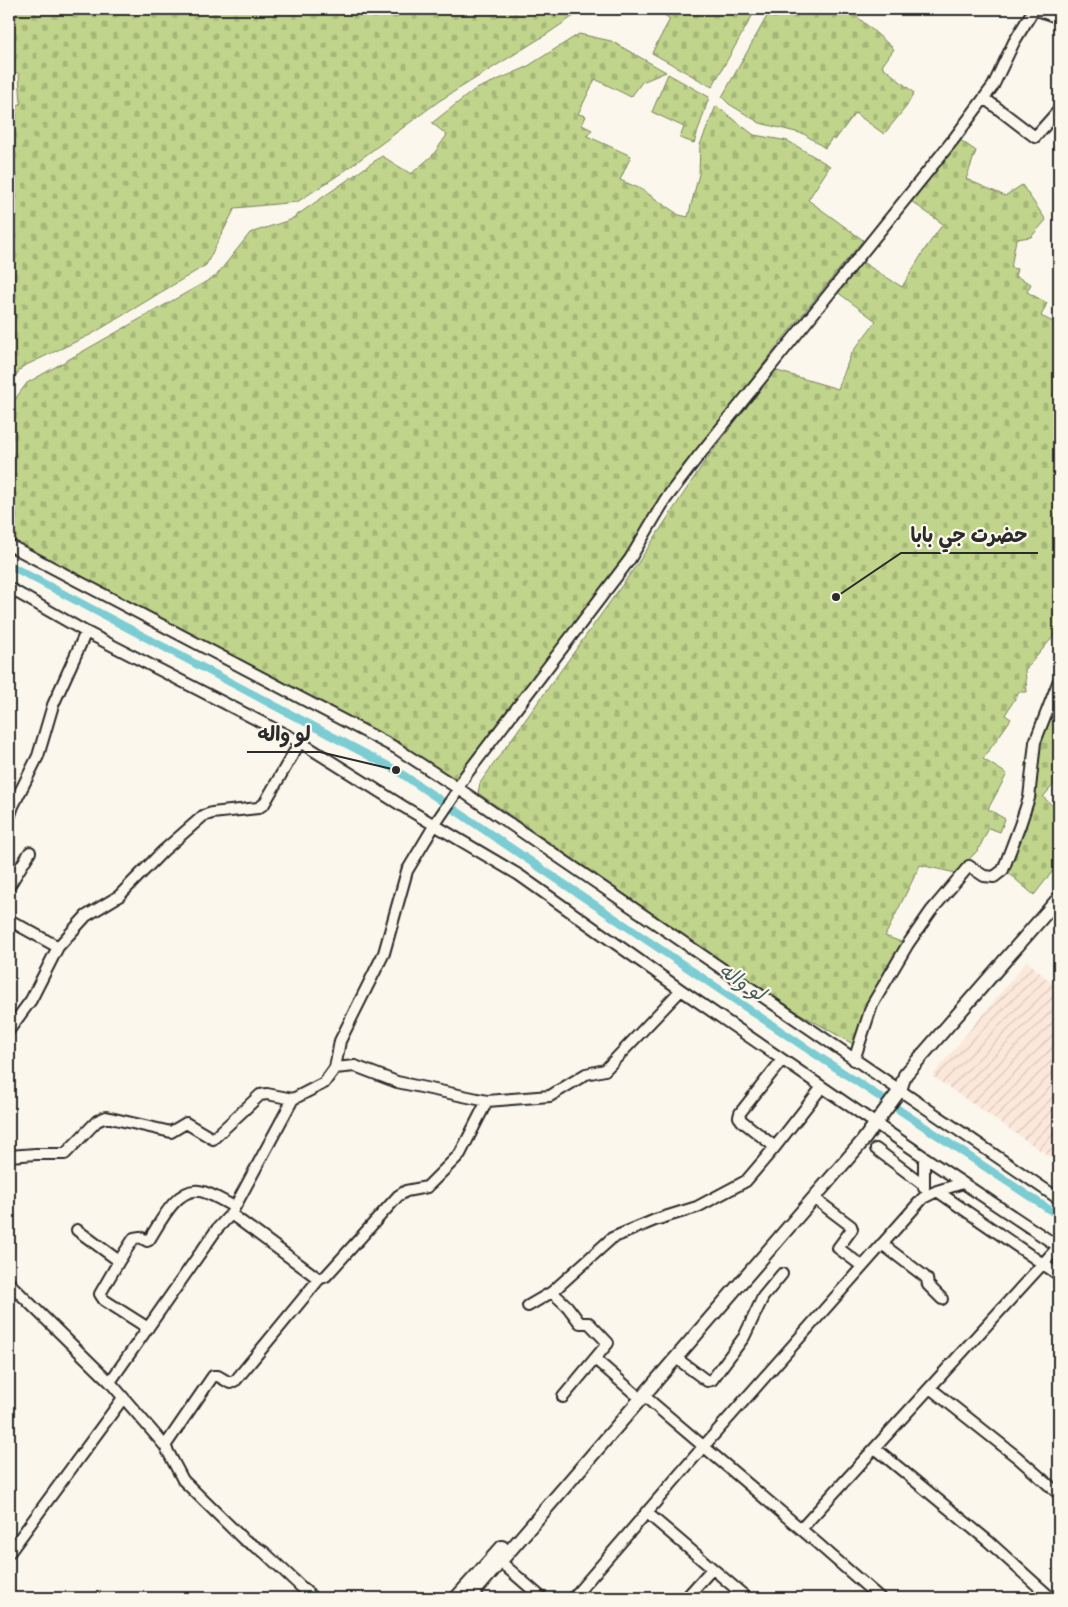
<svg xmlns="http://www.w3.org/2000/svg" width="1068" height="1607" viewBox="0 0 1068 1607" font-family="Sriracha,'Playpen Sans Arabic',sans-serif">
	<defs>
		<pattern id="industrial-furrows" width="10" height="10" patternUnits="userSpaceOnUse" patternTransform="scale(1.25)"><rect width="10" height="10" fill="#fce8db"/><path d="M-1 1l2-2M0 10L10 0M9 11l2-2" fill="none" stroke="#d8c7bc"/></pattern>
		<pattern id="cemetery-stones" width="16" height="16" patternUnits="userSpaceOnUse" patternTransform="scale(1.25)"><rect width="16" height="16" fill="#c0d58b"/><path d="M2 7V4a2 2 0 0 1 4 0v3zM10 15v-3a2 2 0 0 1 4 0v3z" fill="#a5b778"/></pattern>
	</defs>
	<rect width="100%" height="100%" fill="#fbf7ec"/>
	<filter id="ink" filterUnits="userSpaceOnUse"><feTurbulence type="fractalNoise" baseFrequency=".02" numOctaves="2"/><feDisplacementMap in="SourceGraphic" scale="10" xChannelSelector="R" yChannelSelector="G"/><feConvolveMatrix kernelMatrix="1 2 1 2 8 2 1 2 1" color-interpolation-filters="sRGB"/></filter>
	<g filter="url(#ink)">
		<path fill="url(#industrial-furrows)" d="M1027 961 1059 990V1163L932 1076Z"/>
		<path fill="url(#cemetery-stones)" stroke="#76805b" d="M9 9H579L578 13 547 34 439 101 343 172 297 202 235 208 206 265 92 334 22 367 9 385V160L11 157 9 151V114L21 103 19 74 9 68Z
			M656 9H756L712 87 652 53 670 19Z
			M771 9H855L853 13 894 49 882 66 914 93 906 107 884 134 855 113 835 140 832 138 825 148 804 134 760 123 729 104 722 97Z
			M579 34 611 41 666 72 642 82 631 97 595 79 578 114 586 116 582 125 592 130 587 136 631 156 620 180 641 189 679 215 688 217 699 174 700 145 716 106 754 135 788 141 830 166 808 200 863 240 784 337 660 500 624 556 525 690 455 779 397 742 9 538V407L27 383 216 276 250 233 290 220 382 156 411 174 433 155 447 135 432 123 474 90 525 68Z
			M668 74 709 97 694 143 680 138 684 127 652 112Z
			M956 137 976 151 966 179 1005 196 1022 185 1046 220 1031 237 1016 239 1011 268 1017 269 1015 276 1031 284 1027 292 1047 303 1041 316 1057 324 1059 321V632L1052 638 1025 670 1027 692H1019L1005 715 1011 719 983 759 1007 774 988 809 1005 819 1000 832 989 828 978 850 956 873 920 865 885 936 904 943 867 1004 853 1044 799 1013 740 974 478 793 480 783 638 563 703 464 774 370 838 389 851 354 876 321 836 291 859 260 902 287 925 249 943 224 908 199Z
			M1059 692V778L1043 797 1059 812V877L1052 872 1034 895 1007 872 1039 742Z"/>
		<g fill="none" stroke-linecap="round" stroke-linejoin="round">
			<path stroke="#7bccd4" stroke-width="8" d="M9 565 396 770 803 1046 1059 1216"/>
			<g stroke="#2b2b2b" stroke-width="14">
				<path id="minor" d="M1034 9 1059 18
					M984 98 1035 137 1059 110
					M9 545 396 748 459 789 1059 1199
					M9 588 86 632 300 742 404 807 519 875 681 990 936 1165 1059 1247
					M9 818 13 806 38 756 53 705 86 632
					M9 886 30 852
					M9 920 58 947
					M9 1030 31 1000 58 947 86 916 119 896 163 851 203 816 212 813 258 808 264 804 300 742
					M854 1060 872 1005 908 944 931 911 969 866 984 876 994 877 1003 870 1020 825 1029 798 1035 742 1059 680
					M335 1068 355 1066 397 1082 487 1101 550 1096 586 1074 605 1070 681 990
					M775 1147 742 1121 739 1117 740 1113 782 1060
					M876 1149 924 1185
					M9 1156 36 1154H65L97 1121 106 1117 171 1132 186 1123 213 1139 260 1095 267 1094 293 1099
					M924 1188V1157
					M937 1191 1059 1275
					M814 1198 851 1226 852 1229 838 1248 862 1266
					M231 1214 319 1279
					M77 1230 119 1261
					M882 1244 924 1276 927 1279 928 1285 942 1299
					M9 1283 110 1382 165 1446 183 1480 243 1539 264 1552 313 1598
					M552 1292 567 1306 580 1323H589L608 1343 563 1397
					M528 1306 552 1292 612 1238 655 1220 697 1207 746 1181 775 1147 822 1087
					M148 1328 104 1300 100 1294 119 1261 134 1238 140 1237 147 1241 149 1240C160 1223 176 1188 199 1191 209 1192 225 1202 234 1207
					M676 1358 707 1381 712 1380 744 1337 763 1297 782 1274
					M595 1359 634 1393
					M110 1382 217 1229 231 1214 293 1099 324 1083 335 1068 340 1041 384 953 407 871 437 821 454 796 465 776 630 559 665 500 697 458 953 140 993 86 1014 42 1034 9
					M930 1388 1017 1457 1059 1494
					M643 1395 801 1529 880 1598
					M165 1446 213 1376H218L230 1383 236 1380 319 1279 326 1276 398 1196 406 1191 427 1187 460 1154 487 1101
					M875 1448 988 1541 1051 1598
					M646 1512 747 1598
					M801 1529 1058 1247
					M9 1553 123 1398
					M496 1558 542 1598
					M573 1598 703 1447 923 1198 937 1191 963 1183
					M686 1598 712 1569"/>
			</g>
			<g stroke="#2b2b2b" stroke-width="16">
				<path id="major" d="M456 1598 502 1547
					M469 1598 862 1142 900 1090 905 1075 1059 898"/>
			</g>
			<use href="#minor" stroke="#fbf7ec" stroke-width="10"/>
			<use href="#major" stroke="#fbf7ec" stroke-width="12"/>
		</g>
	</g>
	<g text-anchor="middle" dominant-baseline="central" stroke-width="4.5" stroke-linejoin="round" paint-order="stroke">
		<g font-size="20" font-style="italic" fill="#435b5e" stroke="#fbf7ec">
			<text transform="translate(742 982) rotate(34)">لو واله</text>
		</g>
	</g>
	<path fill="none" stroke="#2b2b2b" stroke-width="2" d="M836 597L901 553H1038M396 770L320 752H247"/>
	<g fill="#2b2b2b" stroke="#fbf7ec" stroke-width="2">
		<circle cx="836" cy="597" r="5"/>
		<circle cx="396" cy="770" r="5"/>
	</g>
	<g font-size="20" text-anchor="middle" font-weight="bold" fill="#2b2b2b" stroke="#fbf7ec" stroke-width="4.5" stroke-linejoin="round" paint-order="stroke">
		<text x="969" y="542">حضرت جي بابا</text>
		<text x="284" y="741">لو واله</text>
	</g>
	<rect width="1068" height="1607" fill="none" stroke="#fbf7ec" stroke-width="30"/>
	<rect x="15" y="15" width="1038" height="1577" fill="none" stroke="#2b2b2b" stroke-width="2" filter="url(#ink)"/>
</svg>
